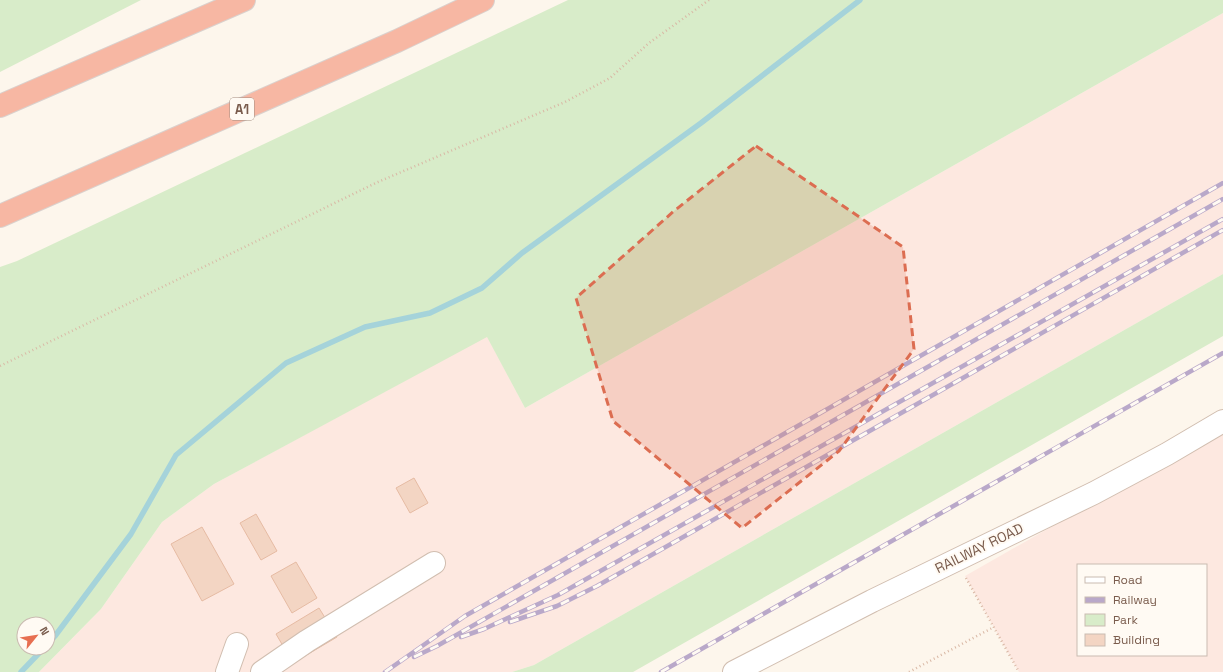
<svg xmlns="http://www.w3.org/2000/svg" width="1223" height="672" viewBox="0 0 1223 672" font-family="'Space Grotesk',sans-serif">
	<rect width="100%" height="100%" fill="#fdf6ec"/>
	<path fill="#fde8e0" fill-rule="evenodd" d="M1223 13V274L534 665 512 672H39L101 609 162 522 214 484 487 336 525 408Z
		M1223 429V672H1019L965 576ZM1078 565H1206V655H1078Z"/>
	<path fill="#d8ecc9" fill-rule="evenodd" d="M0 0H141L0 72Z
		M568 0H1223V13L525 408 487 337 214 484 162 522 101 609 39 672H0V267L17 261ZM24 624H48V648H24Z
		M1223 274V336L633 672H512L534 665Z"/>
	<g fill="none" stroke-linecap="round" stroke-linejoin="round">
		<path stroke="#a5d3da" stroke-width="5.5" d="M48 644 55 636 131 534 176 455 286 363 365 327 430 313 482 288 522 253 701 123 860 0
			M21 672 44 648"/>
	</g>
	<path fill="#f3d5c3" stroke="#e6bba3" d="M414 478 428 503 410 513 396 488Z
		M256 514 277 551 261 560 240 523Z
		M202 527 234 584 202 601 171 544Z
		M296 562 317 598 292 613 271 576Z
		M319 608 337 637 293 663 276 634Z"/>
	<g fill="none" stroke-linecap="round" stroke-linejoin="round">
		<g stroke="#d1beb0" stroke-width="24">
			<path id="minor" d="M227 672 237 644
				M262 672 307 641 434 563
				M734 672 872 601 1094 493 1167 454 1223 421"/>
		</g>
		<g stroke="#dad1cd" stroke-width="24">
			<path id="highway" d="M0 106 244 0
				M0 216 397 41 483 0"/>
		</g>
		<path stroke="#d9b8a5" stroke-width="2.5" stroke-dasharray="1 3" stroke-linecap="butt" d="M0 366 378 182 565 102 610 78 649 43 709 0
			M966 578 1019 672
			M909 672 994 627"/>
		<use href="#minor" stroke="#fff" stroke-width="22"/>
		<use href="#highway" stroke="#f7b7a3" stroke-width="22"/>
		<g stroke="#b9a8c9" stroke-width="4.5">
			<path id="rail" d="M510 622 557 606 597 586 1223 230
				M461 637 484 629 558 595 1223 219
				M414 657 437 646 1223 199
				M385 672 465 616 1223 183
				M661 672 1223 353"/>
		</g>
		<use href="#rail" stroke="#fffaf3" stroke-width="3" stroke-dasharray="9" stroke-linecap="butt"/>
	</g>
	<path fill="#dc6d51" fill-opacity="0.2" stroke="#dc6d51" stroke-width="3" stroke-dasharray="8 5" stroke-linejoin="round" d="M756 146 903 247 914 349 839 451 742 528 613 421 576 298 674 211Z"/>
	<g text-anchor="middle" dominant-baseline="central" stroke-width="4" stroke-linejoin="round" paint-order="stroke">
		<rect fill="#fffaf3" stroke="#a28b7f" stroke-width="1" x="230" y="98" width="24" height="22" rx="3"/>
		<g font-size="13" font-weight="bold" fill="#7a5c4d">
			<text x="242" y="109">A1</text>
		</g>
		<g font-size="14" fill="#7a5c4d" stroke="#fffaf3">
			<text transform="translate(979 548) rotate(-26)">RAILWAY ROAD</text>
		</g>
	</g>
	<rect x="1077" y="564" width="130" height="92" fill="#fffaf3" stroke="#cabbb1"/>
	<rect x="1085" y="577" width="20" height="6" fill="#ffffff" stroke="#cabbb1"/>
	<text x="1113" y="584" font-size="12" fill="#7a5c4d">Road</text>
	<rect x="1085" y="597" width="20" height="6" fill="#b9a8c9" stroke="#cabbb1"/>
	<text x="1113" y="604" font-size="12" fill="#7a5c4d">Railway</text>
	<rect x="1085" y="614" width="20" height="12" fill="#d8ecc9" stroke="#cabbb1"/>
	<text x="1113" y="624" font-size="12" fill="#7a5c4d">Park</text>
	<rect x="1085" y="634" width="20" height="12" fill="#f3d5c3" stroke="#cabbb1"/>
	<text x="1113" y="644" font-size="12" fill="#7a5c4d">Building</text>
	<g transform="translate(36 636) rotate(60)"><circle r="19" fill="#fffaf3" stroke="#cabbb1"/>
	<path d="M0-3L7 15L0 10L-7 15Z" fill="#e76f51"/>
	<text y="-6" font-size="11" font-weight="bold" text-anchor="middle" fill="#7a5c4d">N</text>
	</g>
</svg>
